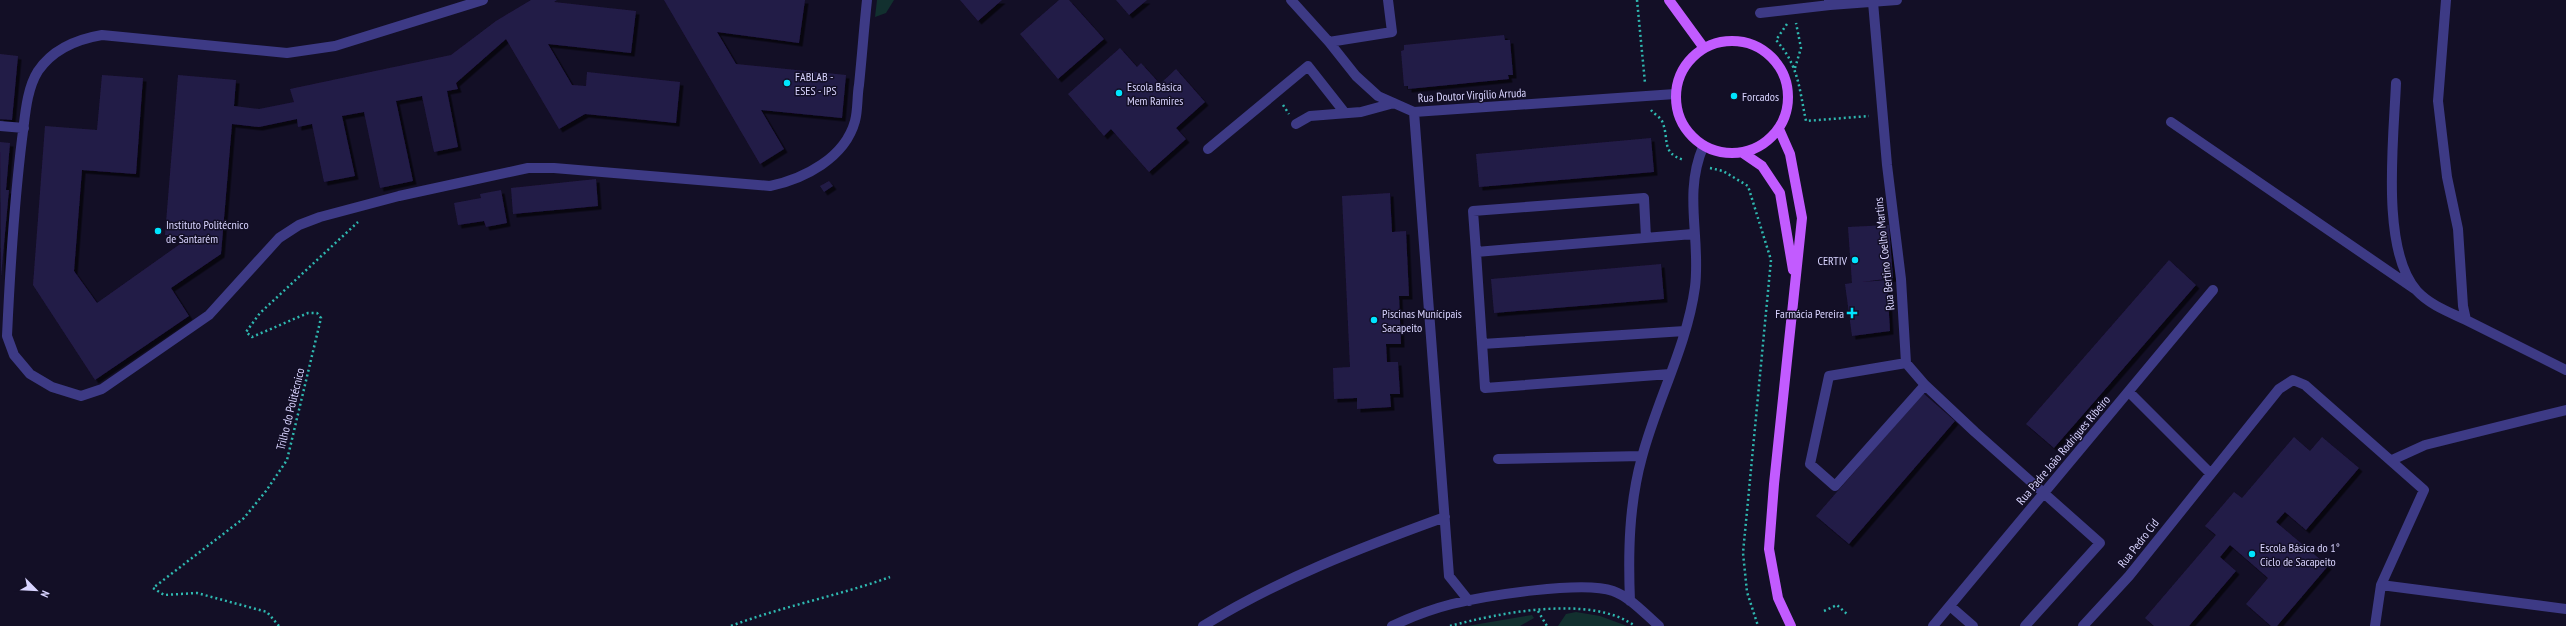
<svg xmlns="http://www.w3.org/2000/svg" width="2566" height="626" viewBox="0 0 2566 626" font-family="'PT Sans Narrow',sans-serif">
	<defs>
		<filter id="shadow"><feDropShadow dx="3.5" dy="3.5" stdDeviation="0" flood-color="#0009"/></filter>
	</defs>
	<rect width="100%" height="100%" fill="#130f26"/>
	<path fill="#12302f" d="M877 0H894L886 13 875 17Z
		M1576 612 1600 616 1627 626H1558L1566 614Z
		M1532 615 1534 618 1520 626H1467Z"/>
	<path fill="#241b47" filter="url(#shadow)" d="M531 0H557L554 2 636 11 631 53 548 44 572 85 586 86 587 72 680 82 676 123 585 114 559 129 506 39 456 83 458 89 447 91 458 147 434 152 422 96 396 101 413 181 380 188 364 112 342 116 355 176 324 182 312 124 298 127 297 119 259 127 232 124 221 254 171 288 189 316 95 380 33 285 45 126 97 130 102 75 143 78 136 174 82 170 74 271 97 303 190 237 165 235 178 75 236 80 234 106 259 109 294 102 290 89 451 55 496 21Z
		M664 0H805L799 43 717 32 736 64 846 75 842 118 761 110 784 149 760 164Z
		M960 0H1002L978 21Z
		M1059 0H1069L1104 39 1058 79 1020 34Z
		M1116 0H1147L1129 15Z
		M1504 35 1505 40H1510L1513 75H1508L1509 79 1408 89V86H1404L1401 51 1404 50V45Z
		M1120 48 1137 67 1141 63 1160 84 1176 69 1205 102 1176 128 1186 139 1149 172 1111 129 1104 136 1068 94Z
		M0 54 18 56 12 120 0 119Z
		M1651 138 1654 172 1479 187 1476 154Z
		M0 142 10 143 6 190H9L1 277Z
		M596 179 598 206 513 214 511 188Z
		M829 181 833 186 824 192 820 186Z
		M501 190 507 223 486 227 484 221 458 225 454 203 481 198 480 194Z
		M1390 193 1392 232 1406 231 1409 296H1399L1401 344H1386L1387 362H1398L1400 394H1390L1391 407 1357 409V398L1334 399 1333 368 1350 367 1342 196Z
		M1889 225 1893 278 1862 282 1887 280 1890 331 1852 336 1845 284 1852 283 1848 227Z
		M2169 260 2196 285 2054 448 2026 424Z
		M1661 264 1664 299 1494 313 1491 279Z
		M1923 393 1955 421 1849 544 1816 516Z
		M2294 437 2310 451 2322 437 2359 468 2306 530 2285 512 2276 522 2328 566 2277 626H2271L2246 604 2268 578 2230 545 2220 557 2236 571 2189 626H2154L2145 618 2216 535 2205 526 2234 492 2242 498Z"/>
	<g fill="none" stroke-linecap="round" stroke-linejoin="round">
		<path stroke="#2fb8b0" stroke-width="2.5" stroke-dasharray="2 3" stroke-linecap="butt" d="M1637 0 1645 83
			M1787 24 1776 40C1799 66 1799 88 1806 121L1869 116
			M1795 68 1801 48 1796 23
			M1283 105 1289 114
			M1651 110C1654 114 1660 117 1662 121 1670 139 1660 153 1684 160
			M1710 168 1723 171 1748 186 1771 260 1743 553 1747 592 1758 626
			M1538 611 1547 626
			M1824 611 1837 605 1848 615
			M279 626 267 612 197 593 164 595 153 588 244 518 266 491 287 460 321 318 317 313H308L252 337 246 332 260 313 358 222
			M731 626C783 606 838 596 890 577
			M1450 626C1499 613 1591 594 1635 626"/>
		<path stroke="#3d3a85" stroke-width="10" d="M483 0 335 46 287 53 102 35C78 39 53 49 38 71 26 90 25 118 22 139 14 204 10 270 7 336L14 355 30 374 52 387 81 396 102 389 209 315 279 238 299 225 320 217 399 196 528 168H554L770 186C804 179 845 158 855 121 858 110 857 96 859 85 862 56 864 28 867 0
			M1291 0 1329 42 1356 76 1378 96 1414 112 1675 94
			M1829 0 1830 5 1897 0
			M2446 0 2438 101 2447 177 2458 229 2463 306 2466 320 2566 370
			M1873 2 1887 165 1901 279 1906 363 1925 385 1975 432 2100 543 2025 626
			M1760 13 1830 5
			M1329 42 1392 32 1388 0
			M2396 83C2394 136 2380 250 2417 291 2430 305 2449 312 2466 320
			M1414 112 1449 576 1469 601
			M2171 122 2416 290
			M1296 124 1310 116 1361 112 1394 103
			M0 126 24 128
			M1208 149 1308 66 1345 113
			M1476 252 1473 211 1644 198 1646 238
			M1482 344 1685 331
			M1906 363 1829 376 1810 464 1835 486 1925 385
			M1670 374 1485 388 1476 252 1693 234
			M2129 392 2210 473
			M1498 459 1642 456
			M2392 460 2425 445 2566 410
			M2381 585 2566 609
			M1630 601C1628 552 1629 504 1642 457 1657 400 1687 346 1695 287 1701 238 1683 194 1703 147
			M1950 606 1973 626
			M1203 626C1279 579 1362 547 1445 517
			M1392 626C1411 617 1432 609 1452 604 1485 596 1583 580 1613 591 1630 597 1645 614 1659 626
			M1933 626 2213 290
			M2083 626 2129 576 2279 389 2293 380 2305 385 2424 490 2381 585 2375 626"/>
		<path stroke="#c25bff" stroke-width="10" d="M1669 0 1704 48
			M1676 97a56 56 0 1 1 112 0a56 56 0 1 1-112 0Z
			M1779 129 1790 154 1802 218 1774 484 1769 549 1778 598 1791 626
			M1743 153 1762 166 1780 193 1793 270"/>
	</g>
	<g fill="#00e5ff" stroke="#130f26" stroke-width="1.5">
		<circle cx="787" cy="83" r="4"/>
		<circle cx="1119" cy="93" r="4"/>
		<circle cx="1734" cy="96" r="4"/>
		<circle cx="158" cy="231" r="4"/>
		<circle cx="1855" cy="260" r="4"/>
		<path d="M1850 307h4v4h4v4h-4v4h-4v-4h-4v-4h4z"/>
		<circle cx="1374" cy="320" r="4"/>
		<circle cx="2252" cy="554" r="4"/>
	</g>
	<g text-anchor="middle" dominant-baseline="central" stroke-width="3" stroke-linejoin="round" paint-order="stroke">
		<g font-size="12" fill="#d9d4ff" stroke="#130f26" text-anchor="start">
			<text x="795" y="76">FABLAB -<tspan x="795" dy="14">ESES - IPS</tspan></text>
			<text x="1127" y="86">Escola Básica<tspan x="1127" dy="14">Mem Ramires</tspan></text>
			<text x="1742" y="96">Forcados</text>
			<text x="166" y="224">Instituto Politécnico<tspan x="166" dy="14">de Santarém</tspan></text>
			<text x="1847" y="260" text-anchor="end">CERTIV</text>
			<text x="1382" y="313">Piscinas Munícipais<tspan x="1382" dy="14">Sacapeito</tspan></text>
			<text x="1844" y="313" text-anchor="end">Farmácia Pereira</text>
			<text x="2260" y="547">Escola Básica do 1°<tspan x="2260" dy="14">Ciclo de Sacapeito</tspan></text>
		</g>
		<g font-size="12" fill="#d9d4ff" stroke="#130f26">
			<text transform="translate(1472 95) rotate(-3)">Rua Doutor Virgílio Arruda</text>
			<text transform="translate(1884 254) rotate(-96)">Rua Bertino Coelho Martins</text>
			<text transform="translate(290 409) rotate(-76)">Trilho do Politécnico</text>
			<text transform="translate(2063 450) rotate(-50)">Rua Padre João Rodrigues Ribeiro</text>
			<text transform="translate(2138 543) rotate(-52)">Rua Pedro Cid</text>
		</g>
	</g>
	<g transform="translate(36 590) rotate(114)" stroke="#130f26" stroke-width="3" paint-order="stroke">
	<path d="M0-3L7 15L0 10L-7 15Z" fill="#d9d4ff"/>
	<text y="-6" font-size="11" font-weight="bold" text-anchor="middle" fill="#d9d4ff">N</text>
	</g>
</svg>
